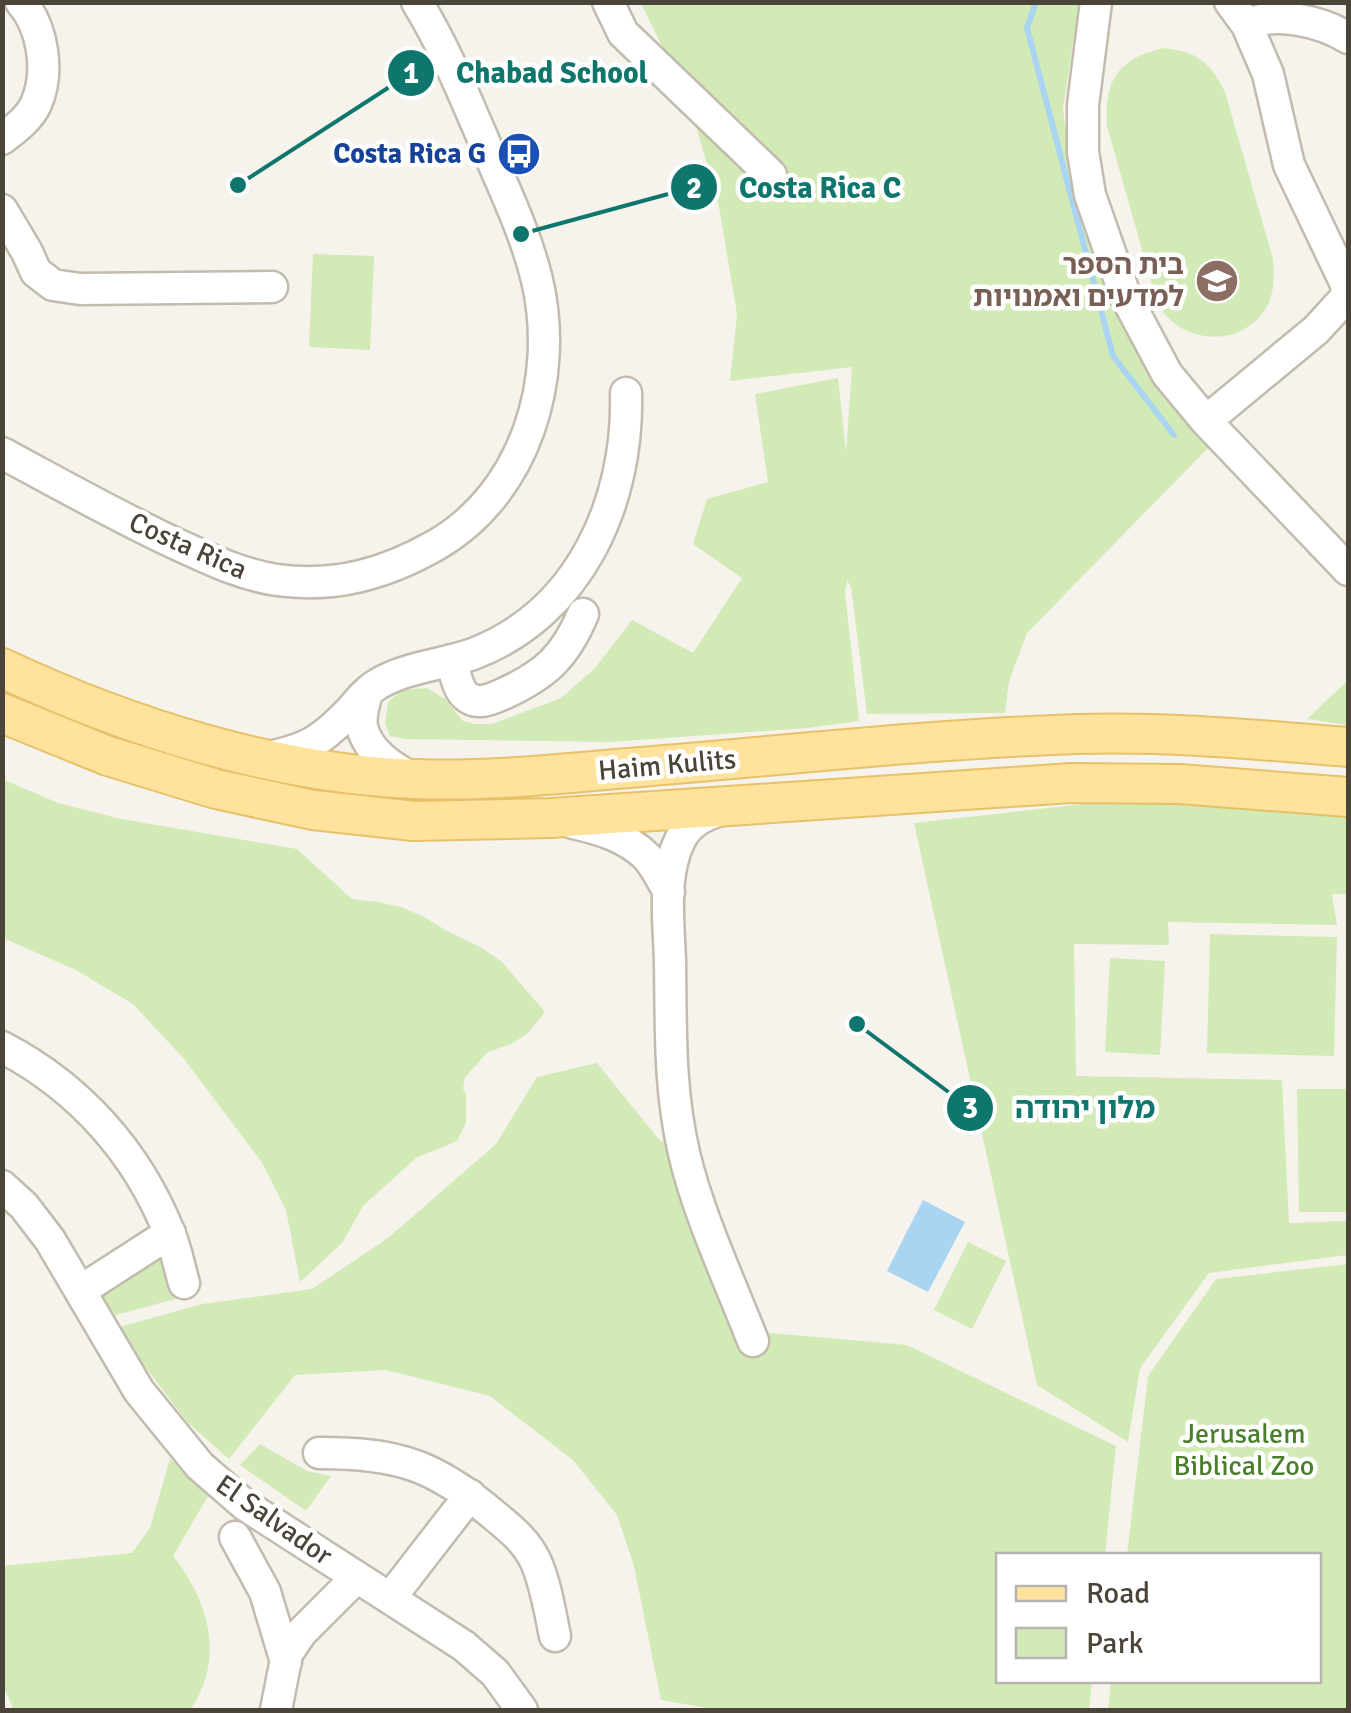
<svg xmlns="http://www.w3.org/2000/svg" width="1351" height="1713" viewBox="0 0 1351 1713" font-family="Signika,'Noto Sans Hebrew',sans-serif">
	<rect width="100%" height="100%" fill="#f6f3ec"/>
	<path fill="#d2eab5" d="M641 3H1079L1063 109 1076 212 1125 325 1206 421 1209 447 1027 633 1009 681 1005 713 867 714 851 587 847 580 845 592 859 721 808 728 610 742 405 739 390 736 385 724 388 702 403 690 427 688 445 699 463 721 475 724H492L561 698 595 668 632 620 693 653 742 578 693 544 707 499 768 482 755 394 838 378 846 453 852 367 730 381 737 314 719 207 690 104Z
		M1163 48C1197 51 1211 63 1225 92L1273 259C1274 276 1275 291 1267 306 1246 345 1191 346 1165 314 1160 308 1157 299 1154 292L1107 126C1104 80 1118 59 1163 48Z
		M313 254 374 256 370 350 309 347Z
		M1348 680V725L1307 719Z
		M2 779 58 803 121 819 297 849 352 899 378 902 401 907 422 916 449 932 482 948 502 962 545 1012 527 1034 511 1044 488 1052 465 1077 463 1089 466 1094V1123L457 1141 416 1158 363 1206 342 1243 300 1282 286 1210 261 1161 184 1059 133 1004 76 970 3 938Z
		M1093 803H1154L1348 812V894H1332L1337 925 1168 922 1169 945 1074 944 1076 1076 1282 1080 1289 1223 1348 1221V1255L1209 1273 1140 1368 1128 1442 1037 1385 914 823Z
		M1210 934 1337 937 1334 1056 1207 1053Z
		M1110 958 1165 961 1160 1055 1105 1052Z
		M597 1063 661 1142 669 1139 760 1332 907 1345 1116 1446 1105 1555 998 1556V1680L1092 1681 1089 1710H719L661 1700 634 1566 617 1515 573 1460 490 1396 386 1370 295 1375 229 1459 187 1422 116 1328 202 1304 312 1289 388 1238 496 1144 537 1077Z
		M1297 1089H1348V1212H1299Z
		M968 1242 1006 1261 972 1329 934 1310Z
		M164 1254 179 1298 112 1316 95 1294Z
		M1348 1264V1710H1108L1111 1681 1318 1680V1556L1127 1555 1148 1376 1216 1279Z
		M260 1444 307 1471 331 1476 306 1511 240 1465Z
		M170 1459 211 1491 173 1556C203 1594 222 1643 201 1690 198 1698 195 1704 189 1710H14L3 1685 2 1566 132 1553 150 1528Z"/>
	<path fill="#a9d4f2" d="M923 1200 965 1222 928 1292 887 1271Z"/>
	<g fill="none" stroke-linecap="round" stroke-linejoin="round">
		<path stroke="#a9d4f2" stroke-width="6" d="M1036 2 1027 28 1113 356 1174 435"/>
		<g stroke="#c2bbae" stroke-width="35">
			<path id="minor" d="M608 2 623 33 771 175
				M1096 2 1083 105V152L1090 195 1125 295 1167 374 1206 421 1348 570
				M1230 2 1247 25 1255 44 1268 74 1289 165 1345 282 1348 295
				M1247 25C1275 10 1323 22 1348 38
				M2 139C15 129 29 119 36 104 50 72 43 27 21 2
				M2 210 27 252 36 272 53 285 80 289 272 287
				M1206 421 1316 330 1348 295
				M2 453C58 483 113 514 170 541 205 557 238 574 277 580 335 588 385 574 436 545 526 493 560 378 537 280 526 234 504 189 486 146 465 97 445 48 417 2
				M451 660C455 671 457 689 466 696 477 706 492 699 503 694 545 675 565 657 583 614
				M367 693C364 704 360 715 362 727 368 752 394 769 415 779
				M265 758C307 749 320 742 350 711 358 702 367 690 378 684 406 667 442 665 473 654 580 613 629 502 626 393
				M721 810C703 815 688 823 680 840 662 876 669 923 670 962 671 1028 669 1089 684 1153 698 1214 730 1282 753 1341
				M573 823C600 829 627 837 647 857 656 867 662 881 669 892
				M2 1047C79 1087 137 1152 169 1232 176 1248 179 1266 184 1283
				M2 1186 24 1206 50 1240 139 1391 200 1466 245 1505 464 1646 495 1673 522 1710
				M80 1291 170 1233
				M319 1453C398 1453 435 1465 495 1516 511 1529 527 1542 536 1562 546 1585 550 1612 555 1636
				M235 1537 265 1592 286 1662
				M391 1597 470 1495
				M276 1710 287 1654 301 1633 357 1577"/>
		</g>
		<g stroke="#e6c16a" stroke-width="42">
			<path id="major" d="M2 668C128 727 275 774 415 779 490 782 566 773 641 767 786 755 932 739 1077 734 1168 731 1259 740 1348 747
				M2 713 108 756 216 789 313 810 414 821 551 818 1071 783 1179 784 1348 797"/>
		</g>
		<use href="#minor" stroke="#fff" stroke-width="30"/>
		<use href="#major" stroke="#ffe39c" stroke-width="38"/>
	</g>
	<defs>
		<g id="bus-disc" transform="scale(2.25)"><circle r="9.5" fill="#1a4fb4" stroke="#fff"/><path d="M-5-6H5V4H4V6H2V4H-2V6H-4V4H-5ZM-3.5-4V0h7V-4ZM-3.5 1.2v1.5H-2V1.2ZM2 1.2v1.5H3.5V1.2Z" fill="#fff"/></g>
		<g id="school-disc" transform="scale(2.25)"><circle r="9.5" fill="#8d6e63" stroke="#fff"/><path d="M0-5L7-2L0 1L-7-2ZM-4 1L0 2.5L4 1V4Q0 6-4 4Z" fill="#fff"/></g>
	</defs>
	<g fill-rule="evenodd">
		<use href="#bus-disc" x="519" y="154"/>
		<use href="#school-disc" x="1217" y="281"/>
	</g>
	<g text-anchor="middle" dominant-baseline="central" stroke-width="9" stroke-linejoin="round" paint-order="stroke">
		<g font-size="28" font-weight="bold" fill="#164399" stroke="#fff" text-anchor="end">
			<text x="486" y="154">Costa Rica G</text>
		</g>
		<g font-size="28" font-weight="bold" fill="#785e54" stroke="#fff" text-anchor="end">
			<text x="1184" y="265">בית הספר<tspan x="1184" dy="32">למדעים ואמנויות</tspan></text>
		</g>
		<g font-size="28" fill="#4b4439" stroke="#fff">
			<text transform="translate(188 546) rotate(24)">Costa Rica</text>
			<text transform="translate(667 765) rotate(-5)">Haim Kulits</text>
			<text transform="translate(274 1520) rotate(35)">El Salvador</text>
		</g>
		<g font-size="28" fill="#4a7f2a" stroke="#fff">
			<text x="1244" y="1434">Jerusalem<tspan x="1244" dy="32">Biblical Zoo</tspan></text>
		</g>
	</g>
	<path fill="none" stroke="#0f766e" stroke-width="4" d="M238 185L411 73M521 234L694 187M857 1024L970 1108"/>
	<g fill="#0f766e" stroke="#fff" stroke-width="4">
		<circle cx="238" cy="185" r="10"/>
		<circle cx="521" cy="234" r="10"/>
		<circle cx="857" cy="1024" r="10"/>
		<circle cx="411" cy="73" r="25"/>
		<circle cx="694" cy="187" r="25"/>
		<circle cx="970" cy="1108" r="25"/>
	</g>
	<g font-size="30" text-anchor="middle" font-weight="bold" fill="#fff">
		<text x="411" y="83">1</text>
		<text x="694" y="198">2</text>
		<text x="970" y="1118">3</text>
	</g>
	<g font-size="30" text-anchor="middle" font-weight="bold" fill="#0f766e" stroke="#fff" stroke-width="9" stroke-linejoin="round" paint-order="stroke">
		<text x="552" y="83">Chabad School</text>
		<text x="820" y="198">Costa Rica C</text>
		<text x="1085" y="1118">מלון יהודה</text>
	</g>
	<rect width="1351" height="1713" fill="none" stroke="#4b4439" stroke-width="10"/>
	<rect x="996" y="1553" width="325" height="130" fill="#ffffff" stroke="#b7b4b0" stroke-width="2.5"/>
	<rect x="1016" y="1586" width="50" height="15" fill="#ffe39c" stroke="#b7b4b0" stroke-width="2.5"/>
	<text x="1086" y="1603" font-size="30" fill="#4b4439">Road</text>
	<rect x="1016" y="1628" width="50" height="30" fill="#d2eab5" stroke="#b7b4b0" stroke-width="2.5"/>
	<text x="1086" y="1653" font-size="30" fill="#4b4439">Park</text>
</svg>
